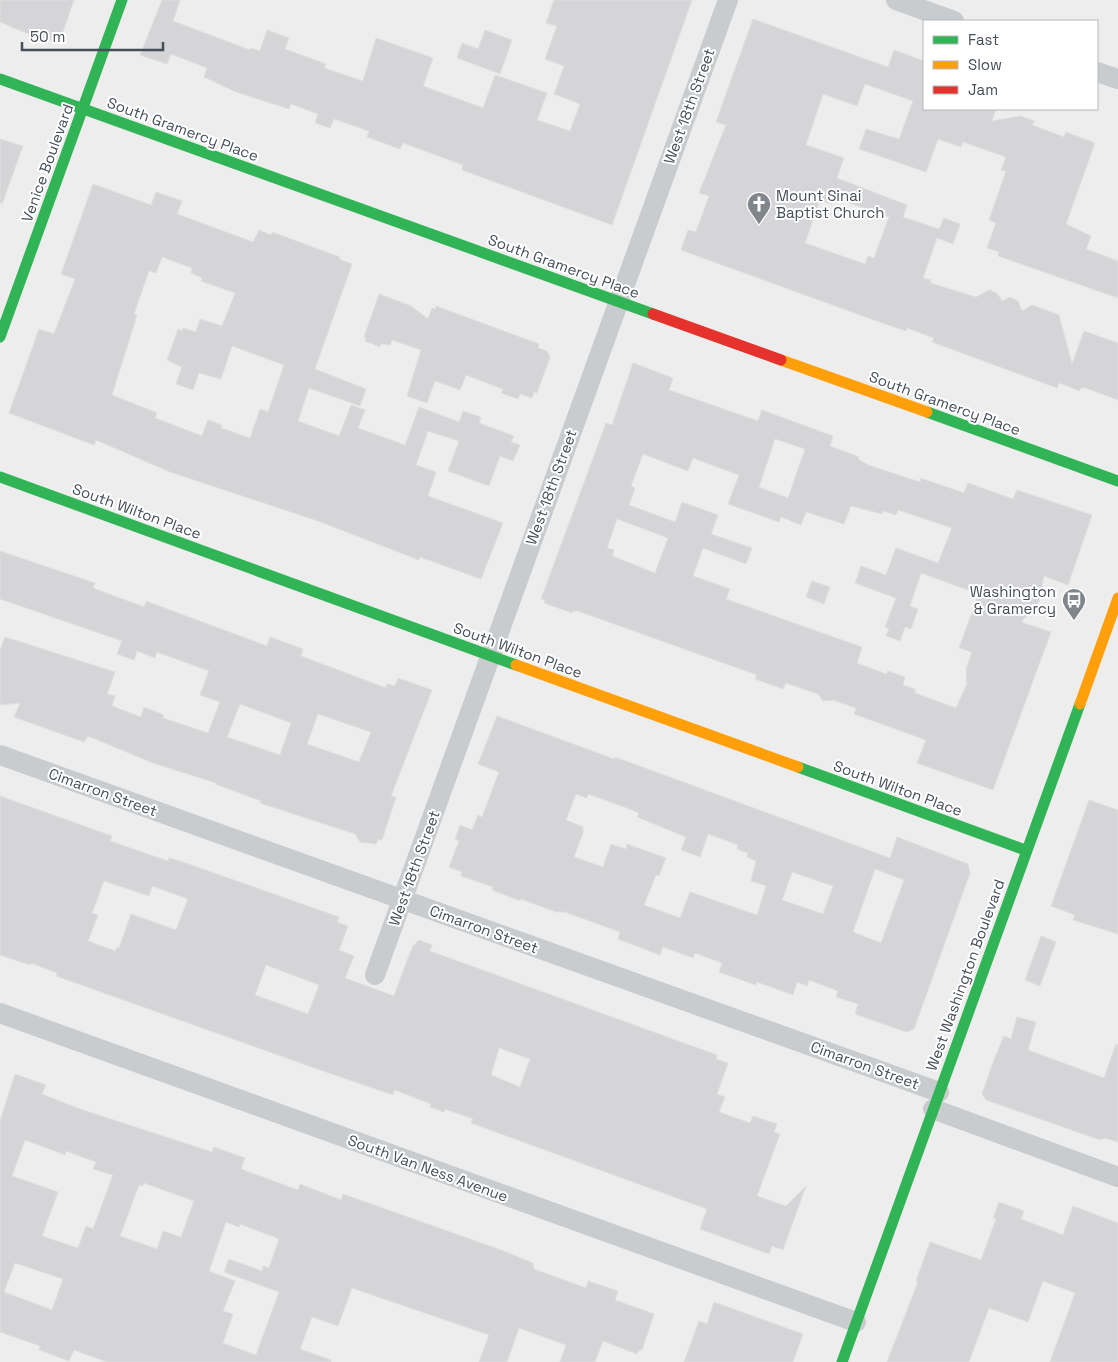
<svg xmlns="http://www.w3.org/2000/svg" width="1118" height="1362" viewBox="0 0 1118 1362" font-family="'Space Grotesk',sans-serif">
	<rect width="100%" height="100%" fill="#eeeded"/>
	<path fill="#d5d5d7" stroke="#dfdfe0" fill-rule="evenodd" d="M0 0H74L59 43 48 39 47 42 0 22Z
		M162 0H180L173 21 250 50 251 48 260 51 267 30 289 38 285 49 326 64 324 68 363 81 376 38 433 58 423 86 483 108 495 75 547 93 537 120 570 131 580 104 554 94 564 66 545 59 557 26 546 23 554 0H692L612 225 462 170 463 165 403 143 400 149 367 137 369 131 334 119 330 128 315 123 318 114 291 104 289 109 236 92 204 77 207 68 171 54 167 64 140 55Z
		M753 19 888 67 894 50 924 61V109H996L992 121 1020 116 1035 121 1032 125 1064 137 1066 132 1095 143 1066 224 1091 236 1086 249 1118 261V298L998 256 999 252 987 248 996 223 989 220 1006 171 1001 170 1006 157 963 142 961 147 938 139 926 172 859 149 866 129 899 139 913 101 865 84 857 106 823 94 806 145 844 158 837 178 907 205 903 217 939 229 944 218 960 224 953 244 937 238 923 278 931 280 930 283 976 297 989 290 997 293 1002 301 1010 297 1018 301 1022 311 1032 305 1059 315 1072 364 1084 331 1118 343V400L1086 388H1081L1080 391 1059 383 1057 388 932 342 934 338 907 328 906 331 871 319 681 250 688 230 696 232 709 196 699 193 726 125 716 122ZM833 197 889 217 874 258 868 256 865 264 805 243 820 200 831 204Z
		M485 30 512 40 500 74 457 58 462 43 478 49Z
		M0 139 23 146 2 204 0 203Z
		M93 184 151 205 156 192 182 201 177 214 253 242 259 230 271 235 272 232 340 257 339 259 352 264 315 369 366 389 360 406 309 388 298 421 339 436 351 405 365 410 358 428 405 445 419 407 459 422 463 411 481 417 479 423 514 436 511 442 520 445 513 461 500 456 489 486 448 471 459 441 428 431 416 465 436 472 428 496 503 523 481 579 420 557 419 560 318 521 170 472 96 440 94 445 9 413 39 329 54 334 75 279 61 274ZM162 257 192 268 191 273 202 278 201 281 235 293 222 326 200 319 196 332 183 328 182 331 178 329 167 360 182 367 176 384 193 390 199 373 221 379 232 346 284 365 268 412 260 409 250 438 221 428 222 425 208 420 202 436 155 418 157 413 112 395 137 315 134 314 149 271 156 273Z
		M379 294 411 306 428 319 432 308 435 309 436 306 539 344 538 348 547 351 550 357 537 393 534 392 532 398 520 394 518 399 501 393 503 389 466 375 460 390 435 381 427 403 407 396 421 350 392 340 390 345 381 344 380 347 365 341 366 338 364 337Z
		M633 363 673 378 669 390 758 421 762 410 833 436 830 446 859 457 858 459 868 465 920 482 921 478 964 493 968 483 1013 499 1017 490 1092 515 1068 585 1044 576 1039 602 1021 622 1051 632 993 790 917 763 926 740 854 714 856 708 833 700 823 701 818 694 786 683 783 689 755 679 757 675 578 611H573L572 613 544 603 545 600 541 599 606 423 612 425ZM775 439 805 449 788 498 759 487ZM643 454 688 471 693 458 739 475 728 504 779 522 781 517 801 525 806 512 844 524 851 506 882 514 883 511 896 515 898 510 952 528 938 563 896 548 886 575 861 566 855 583 896 598 885 627 889 629 886 636 900 641 905 627 911 629 918 609 910 606 921 573 979 594 959 648 972 652 966 669 967 684 956 708 915 693V689L903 685 905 677 888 671 886 674 857 663 862 647 726 599 730 589 693 576 703 548 746 564 752 548 711 534 718 515 682 502 675 522 629 505 635 488 631 486ZM617 519 668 538 655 573 612 556 614 550 607 548Z
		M0 551 95 583 93 588 144 607 146 601 267 646 270 637 303 649 301 656 386 688 387 684 395 686 398 678 432 690 391 796 396 797 382 840 378 839 376 844 360 842 355 834 260 803 261 801 215 784 216 783 153 763 88 736 84 742 14 717 20 703 0 705V650L5 637 115 672 107 694 115 696 112 706 141 717 144 707 164 715 163 718 208 733 220 702 200 695 209 671 157 652 155 658 137 651 134 660 117 654 122 641 0 599ZM240 704 291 723 280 755 227 737ZM318 714 371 732 359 762 307 744Z
		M812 581 830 587 824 604 806 597Z
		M497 716 614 759 615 757 890 858 897 837 968 864 970 873 914 1029 906 1032 855 1014 858 1004 836 997 838 991 809 980 807 986 797 982 793 995 757 982 756 985 719 972 722 963 695 953 693 958 663 947 660 955 618 939 620 932 565 912H556L521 899 520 901 492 890 493 887 461 876 462 872 449 867 459 841 455 839 460 825 472 830 478 815 482 817 499 772 478 764ZM576 794 587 798 588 794 627 808 639 813 637 817 686 837 681 850 700 857 708 834 738 845 737 849 748 853 747 857 756 861 751 881 766 886 757 915 690 892 680 918 644 905 656 875 659 876 666 858 627 844 626 849 611 844 603 867 574 857 583 833V827L566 820ZM875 869 904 880 881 943 853 932ZM792 872 833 886 823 914 782 900Z
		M0 796 112 836 110 841 168 861 169 858 180 861 339 917 337 922 348 926 339 950 354 956 345 978 394 996 406 963 413 946 419 940 432 945 430 951 717 1055 716 1059 728 1063 717 1094 725 1097 719 1112 750 1123 753 1116 777 1124 774 1132 780 1134 757 1196 786 1206 806 1186 783 1250 772 1246 769 1254 700 1229 707 1209 471 1123 473 1119 445 1109 444 1112 430 1107 431 1104 395 1090 393 1095 323 1071 56 976 57 973 31 963 30 965 0 955ZM104 881 149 896 152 886 188 899 176 930 131 914 119 948 117 947 115 951 88 941 98 915 92 913ZM266 965 319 985 308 1014 255 995ZM499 1048 530 1059 520 1087 491 1075Z
		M1089 800 1118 810V934L1073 920 1075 915 1051 906Z
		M1041 936 1056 942 1040 986 1025 980Z
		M1017 1017 1036 1022 1028 1050 1104 1078 1116 1044 1118 1045V1142L1105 1138 1100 1140 986 1100 982 1094 995 1057 1004 1036 1011 1039Z
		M15 1074 46 1085 42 1094 80 1109 212 1152 214 1147 245 1158 241 1169 298 1190 300 1184 341 1200 343 1194 501 1250 533 1263 534 1269 586 1288 588 1281 618 1291 615 1300 654 1314 642 1350H639L637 1354 603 1341 595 1362H560L566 1345 519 1328 507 1362H479L489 1335 352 1288 338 1326 312 1317 300 1349 331 1360V1362H107L74 1350 69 1361 39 1350 40 1346 0 1332V1121ZM25 1140 65 1155 66 1151 96 1162 93 1169 113 1175 93 1229 86 1226 78 1248 42 1236 58 1192 12 1176ZM144 1183 194 1201 181 1237 163 1231 157 1249 120 1236 139 1185 143 1186ZM226 1222 239 1227 240 1224 279 1239 269 1268 263 1266 262 1271 229 1259 224 1272 279 1292 256 1355 223 1343 233 1314 223 1311 235 1281 209 1271ZM15 1263 63 1279 52 1310 4 1292Z
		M999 1202 1024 1211 1021 1219 1063 1235 1073 1206 1118 1223V1362H1050L1075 1293 1043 1281 1028 1322 989 1308 969 1362H887L918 1282 916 1281 930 1242 981 1260 996 1219 993 1218Z
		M714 1302 803 1334 793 1362H684L699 1321 707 1324Z"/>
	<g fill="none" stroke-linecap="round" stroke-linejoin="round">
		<path stroke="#c9ccce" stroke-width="20" d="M896 0 954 21
			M1097 72 1118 79
			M0 755 939 1092
			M375 975 728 0
			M0 1013 856 1322
			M933 1109 1118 1177"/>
		<path stroke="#30b455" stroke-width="11" d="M0 79 653 314
			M0 337 122 0
			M927 412 1118 481
			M0 477 516 665
			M798 767 1025 850
			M842 1362 1080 704"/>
		<path stroke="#ff9f0a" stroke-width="11" d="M781 360 927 412
			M516 665 798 767
			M1080 704 1118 598"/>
		<path stroke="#e5322d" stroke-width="11" d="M653 314 781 360"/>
	</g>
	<defs>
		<g id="church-pin" transform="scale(1.25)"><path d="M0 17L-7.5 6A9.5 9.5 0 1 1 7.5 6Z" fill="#81868c" stroke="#fff"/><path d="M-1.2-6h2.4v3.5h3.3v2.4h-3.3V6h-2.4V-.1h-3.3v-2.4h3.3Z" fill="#fff"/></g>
		<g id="bus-pin" transform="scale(1.25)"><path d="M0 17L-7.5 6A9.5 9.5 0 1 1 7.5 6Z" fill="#81868c" stroke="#fff"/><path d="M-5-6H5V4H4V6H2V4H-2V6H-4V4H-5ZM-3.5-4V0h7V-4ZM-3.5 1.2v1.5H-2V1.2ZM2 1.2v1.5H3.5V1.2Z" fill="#fff"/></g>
	</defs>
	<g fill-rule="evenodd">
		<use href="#church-pin" x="759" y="204"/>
		<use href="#bus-pin" x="1074" y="600"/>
	</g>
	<g text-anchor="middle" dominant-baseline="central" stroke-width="4" stroke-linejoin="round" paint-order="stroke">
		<g font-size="15" fill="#464e58" stroke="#fff">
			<text transform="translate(689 106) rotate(-70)">West 18th Street</text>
			<text transform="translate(183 129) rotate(20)">South Gramercy Place</text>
			<text transform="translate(47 163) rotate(-70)">Venice Boulevard</text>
			<text transform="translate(564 266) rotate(20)">South Gramercy Place</text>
			<text transform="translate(945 403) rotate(20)">South Gramercy Place</text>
			<text transform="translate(551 487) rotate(-70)">West 18th Street</text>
			<text transform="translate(137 511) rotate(20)">South Wilton Place</text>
			<text transform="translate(518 650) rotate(20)">South Wilton Place</text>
			<text transform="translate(898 788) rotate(20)">South Wilton Place</text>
			<text transform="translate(103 792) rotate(20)">Cimarron Street</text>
			<text transform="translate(414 868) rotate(-70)">West 18th Street</text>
			<text transform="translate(484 929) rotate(20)">Cimarron Street</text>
			<text transform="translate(965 975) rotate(-70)">West Washington Boulevard</text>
			<text transform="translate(865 1065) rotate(20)">Cimarron Street</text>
			<text transform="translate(428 1168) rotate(20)">South Van Ness Avenue</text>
		</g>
		<g font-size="15" fill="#464e58" stroke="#fff" text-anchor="start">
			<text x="776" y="195">Mount Sinai<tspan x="776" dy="17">Baptist Church</tspan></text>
			<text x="1056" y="591" text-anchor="end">Washington<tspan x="1056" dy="17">&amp; Gramercy</tspan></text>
		</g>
	</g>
	<rect x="923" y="20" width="175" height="90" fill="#ffffff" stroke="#b5b8bc"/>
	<rect x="933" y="36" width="25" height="8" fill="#30b455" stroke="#b5b8bc"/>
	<text x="968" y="45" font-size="15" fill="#464e58">Fast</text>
	<rect x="933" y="61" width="25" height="8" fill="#ff9f0a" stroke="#b5b8bc"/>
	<text x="968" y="70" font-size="15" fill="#464e58">Slow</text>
	<rect x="933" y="86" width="25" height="8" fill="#e5322d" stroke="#b5b8bc"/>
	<text x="968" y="95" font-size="15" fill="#464e58">Jam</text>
	<path d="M22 42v8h141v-8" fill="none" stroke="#464e58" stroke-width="2.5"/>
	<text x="30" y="42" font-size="15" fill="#464e58" stroke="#ffffff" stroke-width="4" paint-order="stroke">50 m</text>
</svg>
